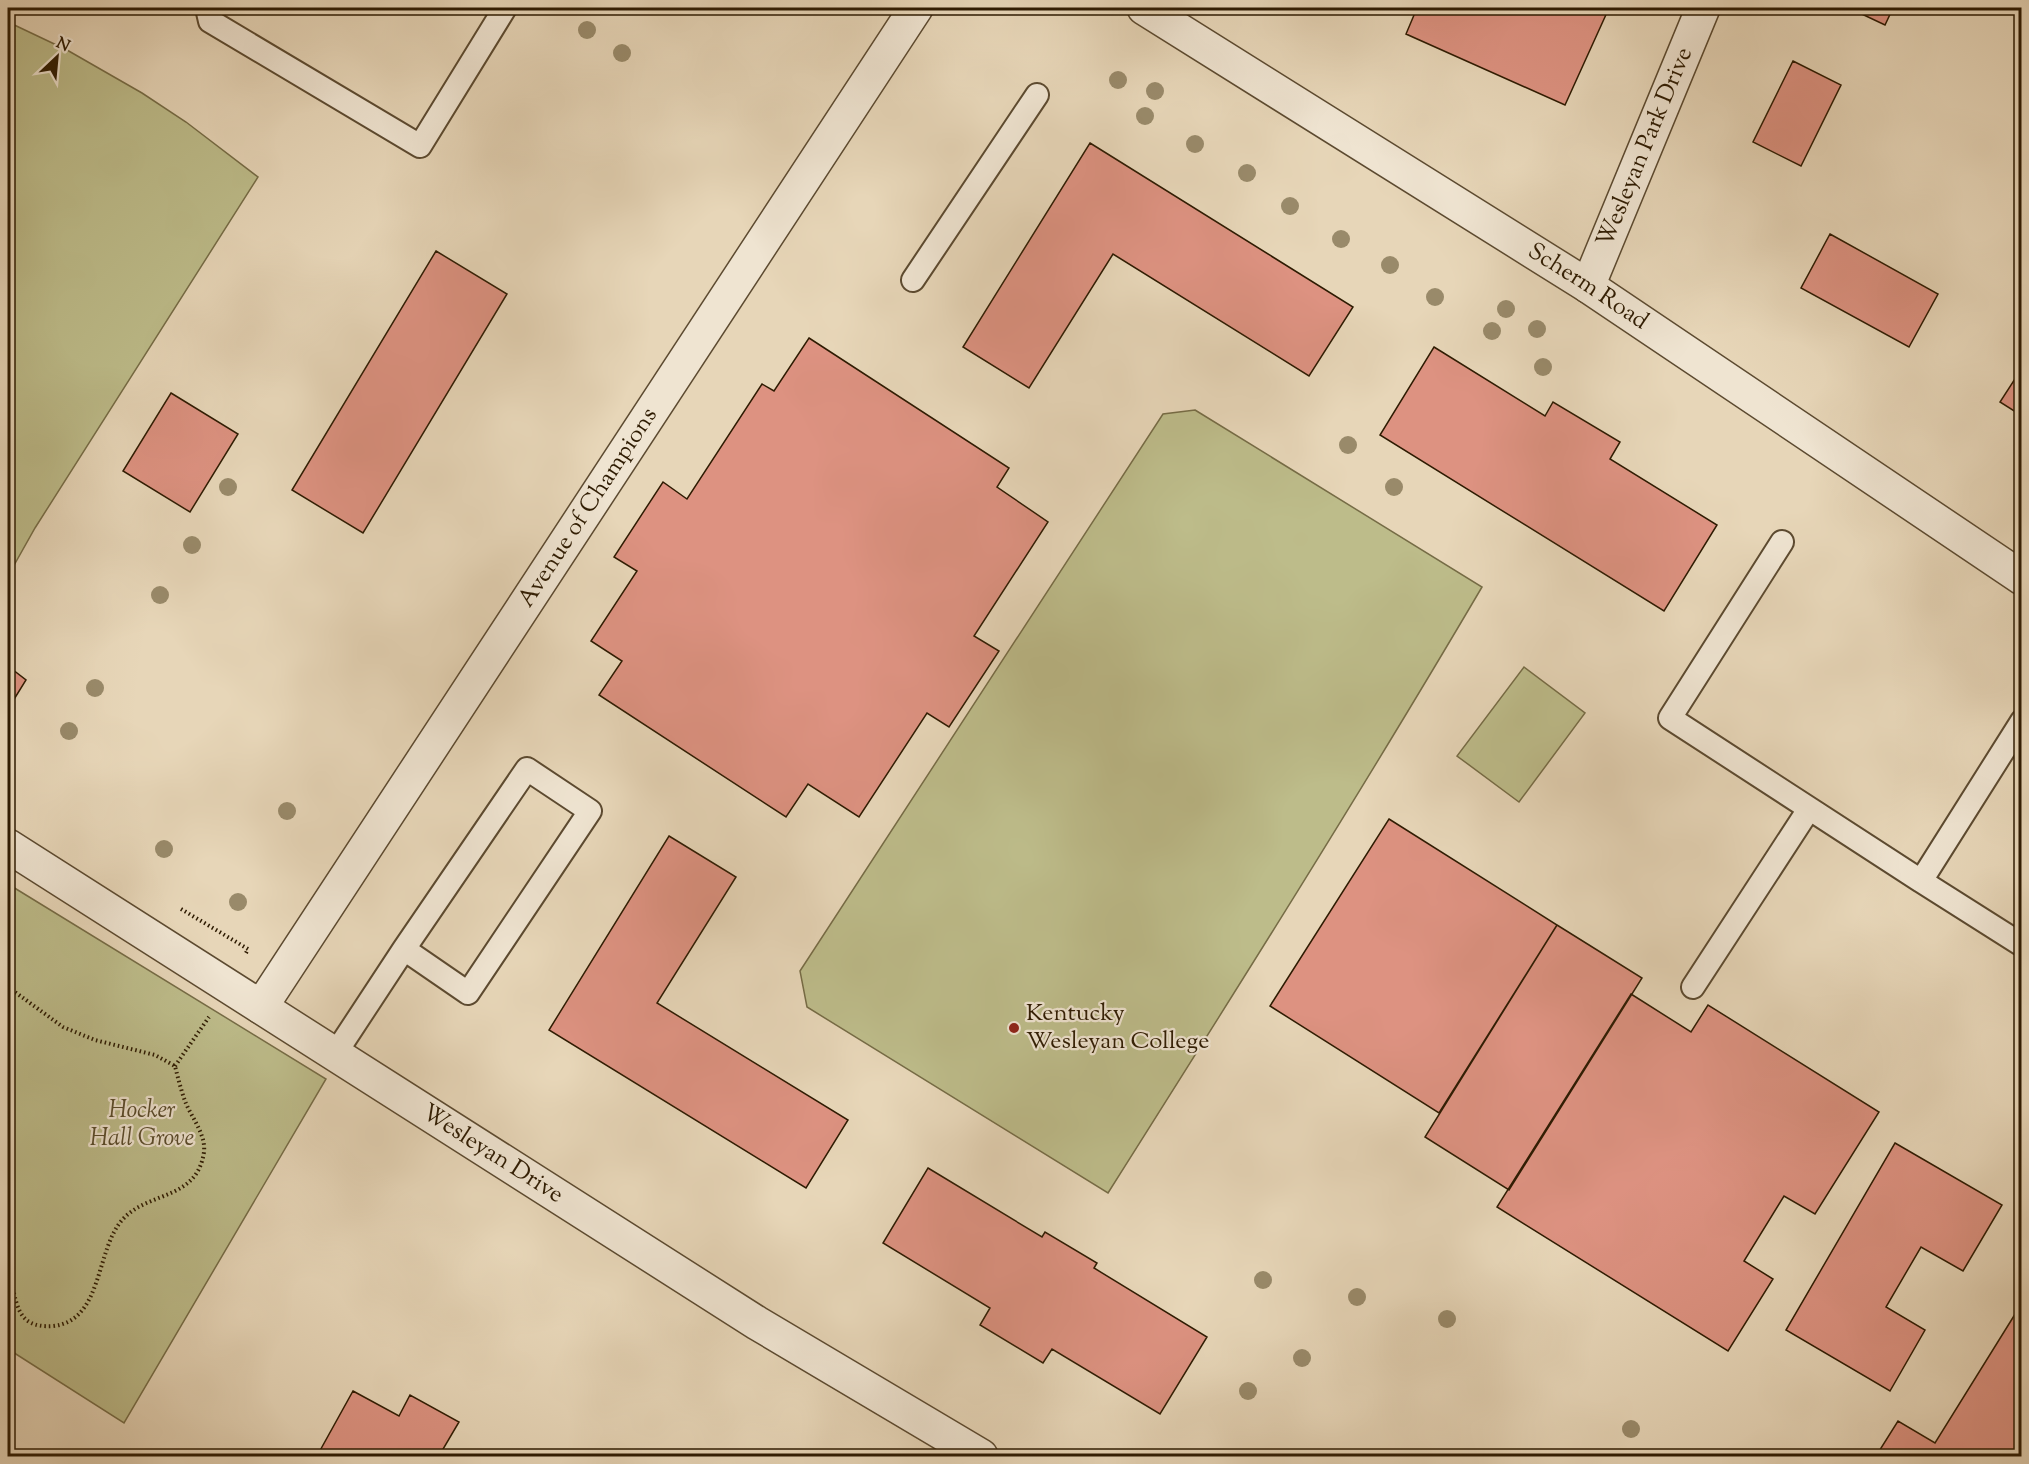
<svg xmlns="http://www.w3.org/2000/svg" width="2029" height="1464" viewBox="0 0 2029 1464" font-family="'Sorts Mill Goudy',serif">
	<rect width="100%" height="100%" fill="#e7d6b8"/>
	<filter id="stains"><feTurbulence type="fractalNoise" baseFrequency=".00333" numOctaves="4"/><feColorMatrix values="0 0 0 0 .2 0 0 0 0 .09 0 0 0 0 .02 0 0 0 .5 -.17"/></filter>
	<radialGradient id="worn" r=".72"><stop offset=".6" stop-color="#630" stop-opacity="0"/><stop offset="1" stop-color="#630" stop-opacity=".3"/></radialGradient>
	<path fill="#bdbc8a" stroke="#766c46" stroke-width="1.5" d="M8 22 67 50 142 93 186 122 258 177 35 528 8 576Z
		M1195 410 1482 587C1362 791 1235 992 1108 1193L807 1007 800 971 1163 414Z
		M1524 667 1585 713 1519 802 1457 756Z
		M8 884 326 1079 124 1423 8 1349Z"/>
	<path fill="#dd9281" stroke="#2e1b02" stroke-width="1.5" d="M1417 8H1609L1565 105 1406 34Z
		M1849 8H1893L1885 25Z
		M1793 61 1841 85 1801 166 1753 142Z
		M1090 143 1353 307 1309 376 1113 254 1029 388 963 347Z
		M1830 234 1938 294 1909 347 1801 288Z
		M436 251 507 294 363 533 292 490Z
		M809 338 1009 468 997 487 1048 522 974 636 999 651 949 727 927 713 859 817 808 784 786 817 599 695 622 661 591 641 637 571 614 557 663 482 687 499 762 384 774 391Z
		M1434 347 1545 416 1553 402 1620 442 1610 459 1717 525 1664 611 1380 435Z
		M2022 368V416L2000 402Z
		M171 393 238 434 190 512 123 471Z
		M8 666 26 680 8 709Z
		M1389 819 1557 925 1439 1113 1270 1006Z
		M669 836 736 877 657 1003 848 1120 806 1188 549 1030Z
		M1557 925 1642 978 1509 1190 1425 1137Z
		M1631 994 1691 1032 1708 1005 1879 1112 1815 1214 1784 1196 1744 1261 1773 1279 1728 1351 1497 1207Z
		M1895 1143 2002 1205 1963 1271 1921 1247 1886 1307 1925 1330 1890 1391 1786 1330Z
		M928 1168 1042 1237 1045 1232 1097 1263 1094 1268 1207 1337 1160 1414 1052 1349 1043 1363 980 1325 990 1308 883 1243Z
		M2022 1303V1456H1876L1898 1421 1935 1443Z
		M353 1391 399 1416 410 1395 459 1422 439 1456H317Z"/>
	<g fill="none" stroke-linecap="round" stroke-linejoin="round">
		<g stroke="#5c4a30" stroke-width="26">
			<path id="service" d="M207 8 210 21 420 146 505 8
				M913 280 1037 95
				M1782 542 1670 718 1921 881
				M2022 721 1921 881 2022 945
				M1693 987 1809 809
				M335 1054 404 949 527 769 590 811 468 993 404 949"/>
		</g>
		<g stroke="#5c4a30" stroke-width="36">
			<g id="minor">
				<path id="s1" d="M1588 286 1703 8"/>
				<path id="s2" d="M8 846 757 1323 981 1456"/>
				<path id="s3" d="M261 1007 916 8"/>
			</g>
		</g>
		<g stroke="#5c4a30" stroke-width="36">
			<g id="tertiary">
				<path id="s4" d="M1144 8 1588 286 2022 578"/>
			</g>
		</g>
		<path stroke="#2e1b02" stroke-width="4" stroke-dasharray="1.5 3" stroke-linecap="butt" d="M181 909 248 949 246 953
			M8 987 63 1027 95 1040 155 1055 175 1066C178 1078 181 1090 185 1101 191 1117 206 1134 204 1152 197 1200 150 1191 124 1218 95 1247 104 1321 53 1326 13 1329 18 1299 8 1271
			M175 1066 209 1017"/>
		<use href="#service" stroke="#efe4d1" stroke-width="22"/>
		<use href="#minor" stroke="#efe4d1" stroke-width="33"/>
		<use href="#tertiary" stroke="#efe4d1" stroke-width="33"/>
	</g>
	<g fill="#998a6a">
		<circle cx="587" cy="30" r="9"/>
		<circle cx="622" cy="53" r="9"/>
		<circle cx="1118" cy="80" r="9"/>
		<circle cx="1155" cy="91" r="9"/>
		<circle cx="1145" cy="116" r="9"/>
		<circle cx="1195" cy="144" r="9"/>
		<circle cx="1247" cy="173" r="9"/>
		<circle cx="1290" cy="206" r="9"/>
		<circle cx="1341" cy="239" r="9"/>
		<circle cx="1390" cy="265" r="9"/>
		<circle cx="1435" cy="297" r="9"/>
		<circle cx="1506" cy="309" r="9"/>
		<circle cx="1537" cy="329" r="9"/>
		<circle cx="1492" cy="331" r="9"/>
		<circle cx="1543" cy="367" r="9"/>
		<circle cx="1348" cy="445" r="9"/>
		<circle cx="228" cy="487" r="9"/>
		<circle cx="1394" cy="487" r="9"/>
		<circle cx="192" cy="545" r="9"/>
		<circle cx="160" cy="595" r="9"/>
		<circle cx="95" cy="688" r="9"/>
		<circle cx="69" cy="731" r="9"/>
		<circle cx="287" cy="811" r="9"/>
		<circle cx="164" cy="849" r="9"/>
		<circle cx="238" cy="902" r="9"/>
		<circle cx="1263" cy="1280" r="9"/>
		<circle cx="1357" cy="1297" r="9"/>
		<circle cx="1447" cy="1319" r="9"/>
		<circle cx="1302" cy="1358" r="9"/>
		<circle cx="1248" cy="1391" r="9"/>
		<circle cx="1631" cy="1429" r="9"/>
	</g>
	<circle fill="#8f2418" stroke="#efe4d1" stroke-width="2" cx="1014" cy="1028" r="6"/>
	<g text-anchor="middle" dominant-baseline="central" stroke-width="4.5" stroke-linejoin="round" paint-order="stroke">
		<g font-size="24" fill="#2e1b02" stroke="#efe4d1">
			<text stroke="none"><textPath href="#s1" startOffset="150">Wesleyan Park Drive</textPath></text>
			<text stroke="none"><textPath href="#s4" startOffset="524">Scherm Road</textPath></text>
			<text stroke="none"><textPath href="#s3" startOffset="597">Avenue of Champions</textPath></text>
			<text stroke="none"><textPath href="#s2" startOffset="574">Wesleyan Drive</textPath></text>
		</g>
		<g font-size="24" fill="#2e1b02" stroke="#efe4d1" text-anchor="start">
			<text x="1026" y="1014">Kentucky<tspan x="1026" dy="28">Wesleyan College</tspan></text>
		</g>
		<g font-size="24" font-style="italic" fill="#594b2b" stroke="#efe4d1">
			<text x="142" y="1111">Hocker<tspan x="142" dy="28">Hall Grove</tspan></text>
		</g>
	</g>
	<rect width="2029" height="1464" fill="none" stroke="#e7d6b8" stroke-width="30"/>
	<rect x="9" y="9" width="2011" height="1446" fill="none" stroke="#2e1b02" stroke-width="3"/>
	<rect x="15" y="15" width="1999" height="1434" fill="none" stroke="#2e1b02" stroke-width="1.5"/>
	<g transform="translate(57 57) rotate(26)" stroke="#efe4d1" stroke-width="4.5" paint-order="stroke">
	<path d="M0-4.5L10 22L0 15L-10 22Z" fill="#2e1b02"/>
	<text y="-9" font-size="16" font-weight="bold" text-anchor="middle" fill="#2e1b02">N</text>
	</g>
	<rect width="100%" height="100%" filter="url(#stains)"/>
	<rect width="100%" height="100%" fill="url(#worn)"/>
</svg>
